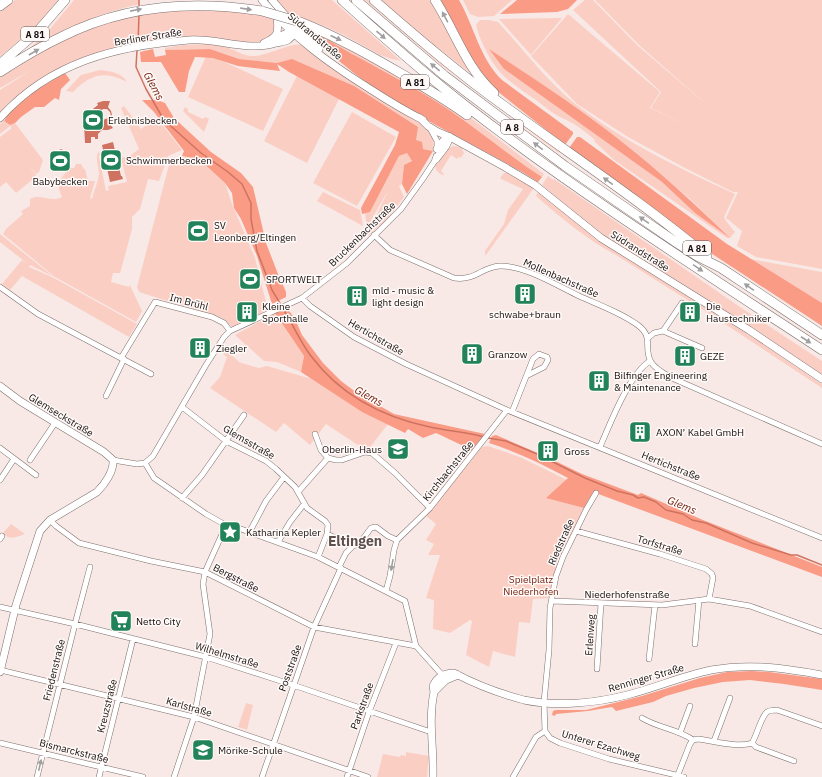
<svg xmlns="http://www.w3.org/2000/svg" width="822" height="777" viewBox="0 0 822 777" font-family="'IBM Plex Sans',sans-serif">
	<rect width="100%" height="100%" fill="#f8e9e6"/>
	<path fill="#fbcec4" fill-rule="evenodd" d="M15 0H58L36 26 0 57V11Z
		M74 0H140V4C101 12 64 30 28 50L49 30Z
		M275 0H332L401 61 392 59 380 55 344 35 319 24 286 12Z
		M365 0H368L415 40 560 151 559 153 440 64Z
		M379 0H430L474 76 438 48 437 49Z
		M463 0H512L494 16 478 17 470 14Z
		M585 0H593L638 46 712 109 640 46 595 0H822V269L756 257 737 246 742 231 726 218 738 192H733L685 168 628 137 577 104 531 56 568 14 660 92 650 108 688 126 651 108 661 92 573 10Z
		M204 7 275 17V32L261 43 251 44 186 38 145 41 88 55 43 77 7 104 0 113V90L33 69 0 88V76L37 53 87 28 121 16Z
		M562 18 531 55 499 19Z
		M480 20H489L498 22C523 49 545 79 573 102 622 141 679 168 735 194L724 217 726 221 735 232 730 238H727L614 160 594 141 595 140C585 131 574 123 562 118 553 114 544 106 536 100 526 93 515 86 506 78 493 67 480 42 476 25ZM490 50 621 141 690 199 727 235 695 213 662 182 504 69Z
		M297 25 334 38 467 115 544 174 542 177C503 152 469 121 429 97 395 76 359 59 325 38L313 35Z
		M207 44C213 45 220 45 226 47 236 50 243 57 255 56 269 55 291 42 303 45L413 117C425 126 437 135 433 151L423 149 416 140 277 63 239 59 210 49 165 50V48L182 45Z
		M207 54 283 89 263 131 188 97Z
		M100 70C109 71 123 73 127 82 105 70 90 74 73 92L66 91 81 75Z
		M297 76 339 99 307 163 264 141Z
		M124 106 141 129 157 118 182 150 168 156 159 181 148 179 140 209 132 217V229L121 270 120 273H113L111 282 129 287 130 285 142 311 136 322 55 277 3 234 6 229 23 214 21 211 30 206V199C40 193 51 203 62 197 55 183 61 178 70 168H74L76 164H81L84 169H85L88 181H95L90 198 92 199C94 191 98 182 99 174 99 166 95 160 98 152L100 153 99 157 106 191 109 190 108 186 127 182 121 158 130 156 139 149 121 108Z
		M185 107 188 109V112L203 119 205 117 209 119 204 132 183 111Z
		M352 112 396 137 357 206 313 183Z
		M4 121 10 125 15 123 43 160 39 172 36 174 28 165 36 175 33 179 16 193 6 182 0 187V137L12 128 10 126 0 134V124Z
		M453 146 461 147 464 153 461 158 459 157 457 159 451 155 441 171 444 174 443 175C438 173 436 171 435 166L448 149Z
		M407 153 412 161 404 165 402 184 399 186 404 197 388 218 368 236V233L388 191 367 227 365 213 370 212 399 156Z
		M182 157 199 159 225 183 232 204 255 258 268 310 232 327 222 318 139 292 137 287 170 161Z
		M504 173H508L534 188 486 255H485V251L504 224 508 210 523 189 501 179 500 178Z
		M548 176 553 180 554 179 740 307 822 361V377L606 238 583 220 542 185Z
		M323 192 360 210 363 226 317 201Z
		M538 192 604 244 757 340 822 384V388L716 318 616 255C586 239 561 218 536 196Z
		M0 234 54 277 30 265 29 267 54 278 137 324 129 337 22 276 10 290 2 284 22 260 28 264 0 242Z
		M750 259 822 272V303Z
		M275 313 304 356 301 372 277 362 264 361 235 335Z
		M224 348 239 362 245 364 259 368 267 366 312 379 362 412 388 424 367 451 326 424 310 445 284 423 276 432 210 388 220 377 227 357 220 352Z
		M488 446 520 457 567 480 547 498 584 508 557 565 551 598 533 599 530 623 519 622 515 657 493 651 489 667 466 655 472 621 470 620 450 633 433 629 434 600 426 598 440 555H428L434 544 426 540 436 524 426 516 482 447Z
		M11 524 25 534C16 537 10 541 3 533Z
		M246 703 253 705 247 730 238 727Z
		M406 752 429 756 427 777H377L383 754 400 757 401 755 406 756Z"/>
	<path fill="#fa9b86" d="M440 0H459C474 26 480 59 502 80L573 132V134L565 145 492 87 478 71Z
		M517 0H577L568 9 557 12 500 14Z
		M297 25 313 35 325 38C359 59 395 76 429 97 469 121 503 152 542 177L538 182 522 172C473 144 420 119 373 87 346 68 322 47 297 25Z
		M153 49 155 57 166 55 165 50 210 49 239 59 277 63 292 59 354 86 418 127 416 140 422 142 423 149 433 151 407 194 402 184 404 165 412 161 407 153 399 156 370 212 362 214 361 208 395 145 399 132 289 72 277 64 280 71 238 66 213 58 195 57 189 71 185 92H179L161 62H141L140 52Z
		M489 49C533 78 579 108 621 141 659 171 695 204 730 238L695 213 662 182 504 69Z
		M65 73 70 80 61 89 59 100 55 98 44 107H35L21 117 15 123 10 125 4 121 12 108 36 90Z
		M142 100H157L165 103 174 118 211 152 241 173 253 187 266 243 278 274 286 292V297L272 304 257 256 241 219 234 208 232 193 225 183 199 159 182 156 184 151 154 112Z
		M577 137H580L727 244 822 303V326L691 240 569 148Z
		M287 308 295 319 302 335 323 363 341 381 357 393 394 414 485 434 472 450 436 433 423 438 408 429 405 433 362 412 301 372 304 356 275 313Z
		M496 435 547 457 582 474 638 495 641 493 703 520 822 567V577L593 492 584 508 546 498 568 478C542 464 517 452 489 443L492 436Z
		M752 671 769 672 822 679V690L784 684 750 680 723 682 694 688 666 696 653 702 616 711 612 707 588 711 556 714 555 716 552 715 553 711 556 710H586L642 696 700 678 727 672Z"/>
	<path fill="#cf7360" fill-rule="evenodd" d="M103 101H110L108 107 111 111 112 115 108 122 113 128 108 130H102L98 134V139H95V137H91V143H85L84 124H91L90 122 85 118V115L98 105 97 103ZM103 109H107L110 112 111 116 108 120V118L103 120 100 117V112Z
		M113 142 121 176H122L123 179 110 182 102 145Z
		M62 149 65 164 63 167V171H61L60 168 56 164 59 150Z"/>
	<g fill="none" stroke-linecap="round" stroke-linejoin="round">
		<path stroke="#cf7360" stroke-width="1.5" d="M139 0V8
			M138 44 139 14
			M137 50 136 67 146 89 164 120 201 153 228 172 242 184 251 203V219L257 251 272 290 281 305
			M283 309C293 324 300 342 311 356 341 396 382 417 430 427 448 431 466 432 484 437
			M488 438 506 441 537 454 585 478 617 491 633 495 638 498 644 497 656 502 666 510 683 514 692 520 706 523 752 543 791 555H797L822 565"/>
		<g stroke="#7c706d" stroke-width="6">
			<path id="street" d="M430 128 437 141V148
				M374 235 390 250 454 278C476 281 481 267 500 266 524 265 558 286 579 296 599 305 622 313 639 326 654 338 643 348 651 362 655 369 665 374 672 378L822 444
				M0 287 38 314 151 374
				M302 298 310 306 354 337 406 364 507 410 822 538
				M663 331 682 303
				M648 338 654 333 663 331 702 348
				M121 358 155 302 212 317 224 323 230 331
				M106 396 124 359
				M182 407 226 441 266 461 276 469 295 487 307 508 325 521 328 525 327 534 318 557
				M512 412 533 359 539 354 547 357 548 360 544 367 528 375
				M315 434 321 450 328 458 336 460H342L365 452 372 453 395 473 430 508
				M600 447C610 424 629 374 650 361
				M0 448 36 475
				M30 460 55 423
				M113 460 137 464 145 463 153 456 206 365 224 337 230 331 302 298 347 263 401 209 422 180 436 159V156
				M145 463 154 478 206 514 222 523 225 526 230 525 318 557 405 601 416 646 444 677
				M0 480 14 459
				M298 492 328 458
				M596 493 586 510 563 557 556 576 550 608 549 650 544 702 545 731 550 738 560 743 609 759 684 777
				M182 498 202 475 244 415
				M50 520 56 526 79 543 151 561 205 572 314 627 416 646
				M576 531 660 554 706 569 712 574 713 578 709 599
				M249 533 266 501 284 477
				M327 534 353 546
				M0 539 2 536
				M278 542 290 522 304 504
				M339 567 346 553 353 546 359 544 371 528 376 527 388 536 397 540
				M386 591 390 576 394 550 397 540 430 508 507 410
				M552 601 662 605 709 599 750 606 822 632
				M0 607 75 624 206 657 293 685 431 732
				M695 644 699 600
				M649 659 655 605
				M597 669 601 603
				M0 670 194 717 368 777
				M642 718C658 728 678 729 693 740
				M680 733 690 706
				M714 741 730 698
				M0 743 143 777
				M752 743 756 747 794 761
				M37 777 75 624 90 567
				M99 777 133 639
				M174 777 194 717 210 634 203 584 205 572 223 532 225 526
				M262 777 314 627 341 568
				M347 777 369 712 396 643
				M513 777 536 737 545 731
				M677 777 690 744 693 740 698 739C714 741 738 748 752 743 757 735 761 717 767 712 770 710 774 710 777 710L822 726"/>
		</g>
		<g stroke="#7c706d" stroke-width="8">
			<path id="secondary" d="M262 0C292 37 330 64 370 89 387 100 405 111 423 120
				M272 0 285 15 319 49
				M274 39 287 33 294 34
				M264 43C278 37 279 33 277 17
				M0 118C50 62 116 46 189 40 219 38 247 52 276 43 280 42 285 42 288 40 292 37 295 32 299 29
				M420 118 428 126 438 132 450 137 503 166 535 185 601 238 749 330 822 379
				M437 149 444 140 450 137
				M436 159 446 146 450 137
				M0 386 20 401 104 452 113 460C114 471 105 484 97 492L50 520 40 531 16 605 0 672
				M434 692 446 680 458 675
				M433 777C434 748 428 721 434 692L433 686C437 677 444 673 454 673 475 684 501 694 524 700 556 707 596 703 627 695 655 688 682 676 711 670 750 663 784 668 822 675"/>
		</g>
		<g stroke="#7c706d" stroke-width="10">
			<path id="highway" d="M342 0C382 36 423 73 466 106 580 194 702 271 822 350
				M356 0 445 76 565 166 677 243 697 256 721 268 822 335
				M374 0C415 36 458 73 503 105 571 155 642 202 707 256
				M435 0C455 31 466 68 494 93
				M0 6 8 0
				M300 22C338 37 373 57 407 77 427 89 448 101 467 115
				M0 64 38 31 65 0
				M0 72C20 59 40 47 61 37 124 5 193 0 262 11"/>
		</g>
		<use href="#street" stroke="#fff" stroke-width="5"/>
		<use href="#secondary" stroke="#fff" stroke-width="7"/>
		<use href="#highway" stroke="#fff" stroke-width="9"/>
		<g stroke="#7c706d" stroke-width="10" stroke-linecap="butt">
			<path id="highway-bridge" d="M262 11 300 22"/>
		</g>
		<use href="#highway-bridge" stroke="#fff" stroke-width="9"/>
	</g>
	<defs><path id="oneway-solid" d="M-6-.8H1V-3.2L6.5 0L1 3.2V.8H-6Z"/></defs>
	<g fill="#a19f9f">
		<use href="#oneway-solid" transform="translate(246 9) rotate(9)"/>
		<use href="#oneway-solid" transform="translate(136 10) rotate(-11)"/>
		<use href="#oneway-solid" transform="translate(445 17) rotate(-118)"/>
		<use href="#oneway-solid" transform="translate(381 35) rotate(41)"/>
		<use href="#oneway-solid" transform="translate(336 38) rotate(25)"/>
		<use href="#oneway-solid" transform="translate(34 52) rotate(-30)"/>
		<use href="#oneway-solid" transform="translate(435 67) rotate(-141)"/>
		<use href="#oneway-solid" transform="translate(538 146) rotate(-143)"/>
		<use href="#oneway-solid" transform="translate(608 181) rotate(-144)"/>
		<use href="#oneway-solid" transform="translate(644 220) rotate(-145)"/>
		<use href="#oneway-solid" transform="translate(698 268) rotate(34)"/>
		<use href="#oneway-solid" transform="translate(749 287) rotate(-145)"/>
		<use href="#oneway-solid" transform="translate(806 340) rotate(33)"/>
		<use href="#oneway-solid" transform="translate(392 565) rotate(100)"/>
		<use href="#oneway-solid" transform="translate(40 765) rotate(-77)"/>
	</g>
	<defs>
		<g id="stadium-square" transform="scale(1.15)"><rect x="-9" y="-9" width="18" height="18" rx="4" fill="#228259" stroke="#fff9f7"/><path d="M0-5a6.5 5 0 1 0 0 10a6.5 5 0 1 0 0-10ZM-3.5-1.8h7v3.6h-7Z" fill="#fff"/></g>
		<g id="building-square" transform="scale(1.15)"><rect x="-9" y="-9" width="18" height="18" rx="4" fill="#228259" stroke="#fff9f7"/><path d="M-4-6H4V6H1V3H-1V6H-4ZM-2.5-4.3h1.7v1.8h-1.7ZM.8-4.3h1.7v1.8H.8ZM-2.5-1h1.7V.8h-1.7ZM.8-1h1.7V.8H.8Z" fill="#fff"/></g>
		<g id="school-square" transform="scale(1.15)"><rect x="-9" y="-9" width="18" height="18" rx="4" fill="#228259" stroke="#fff9f7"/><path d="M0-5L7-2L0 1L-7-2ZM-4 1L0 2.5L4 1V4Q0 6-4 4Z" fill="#fff"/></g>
		<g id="sight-square" transform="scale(1.15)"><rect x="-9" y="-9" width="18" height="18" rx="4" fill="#228259" stroke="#fff9f7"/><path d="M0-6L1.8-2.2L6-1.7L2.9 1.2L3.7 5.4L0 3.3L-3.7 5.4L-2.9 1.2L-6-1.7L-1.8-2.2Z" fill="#fff"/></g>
		<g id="supermarket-square" transform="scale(1.15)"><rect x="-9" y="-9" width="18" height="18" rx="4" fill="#228259" stroke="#fff9f7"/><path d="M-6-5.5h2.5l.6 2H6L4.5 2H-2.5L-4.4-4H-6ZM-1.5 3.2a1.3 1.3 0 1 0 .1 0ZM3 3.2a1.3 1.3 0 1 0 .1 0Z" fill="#fff"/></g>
	</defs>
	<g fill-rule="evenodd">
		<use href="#stadium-square" x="93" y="120"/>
		<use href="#stadium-square" x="111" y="160"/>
		<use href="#stadium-square" x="60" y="161"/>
		<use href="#stadium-square" x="198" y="231"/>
		<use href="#stadium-square" x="250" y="279"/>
		<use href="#building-square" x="525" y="294"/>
		<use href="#building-square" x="357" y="296"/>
		<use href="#building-square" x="247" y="312"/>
		<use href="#building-square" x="690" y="312"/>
		<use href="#building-square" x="200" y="348"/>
		<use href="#building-square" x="472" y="354"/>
		<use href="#building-square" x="685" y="356"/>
		<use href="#building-square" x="599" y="381"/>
		<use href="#building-square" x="640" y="432"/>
		<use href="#school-square" x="398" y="449"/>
		<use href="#building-square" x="548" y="451"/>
		<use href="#sight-square" x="230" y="532"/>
		<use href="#supermarket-square" x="121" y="621"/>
		<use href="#school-square" x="203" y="750"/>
	</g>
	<g text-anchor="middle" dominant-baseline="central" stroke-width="3" stroke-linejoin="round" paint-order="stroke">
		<g fill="#fff9f7" stroke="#5b5655" stroke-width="1">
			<rect x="21" y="27" width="28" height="14" rx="3"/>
			<rect x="401" y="75" width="28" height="14" rx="3"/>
			<rect x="501" y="120" width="22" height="14" rx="3"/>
			<rect x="683" y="241" width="28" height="14" rx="3"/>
		</g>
		<g font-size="9" font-weight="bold" fill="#15100f">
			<text x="35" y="34">A 81</text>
			<text x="415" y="82">A 81</text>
			<text x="512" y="127">A 8</text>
			<text x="697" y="248">A 81</text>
		</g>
		<g font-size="10" fill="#15100f" stroke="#fff9f7">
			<text transform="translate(315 36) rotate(40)">Südrandstraße</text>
			<text transform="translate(148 37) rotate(-9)">Berliner Straße</text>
			<text transform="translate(362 234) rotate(-44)">Bruckenbachstraße</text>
			<text transform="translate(640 251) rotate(32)">Südrandstraße</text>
			<text transform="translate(561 278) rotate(24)">Mollenbachstraße</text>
			<text transform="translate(189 302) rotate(15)">Im Brühl</text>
			<text transform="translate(376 337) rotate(30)">Hertichstraße</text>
			<text transform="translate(61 415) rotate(31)">Glemseckstraße</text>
			<text transform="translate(249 442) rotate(30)">Glemsstraße</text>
			<text transform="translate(671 466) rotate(22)">Hertichstraße</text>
			<text transform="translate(448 471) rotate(-51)">Kirchbachstraße</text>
			<text transform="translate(561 542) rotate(-66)">Riedstraße</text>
			<text transform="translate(660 545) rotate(17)">Torfstraße</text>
			<text transform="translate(236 578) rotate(27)">Bergstraße</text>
			<text x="627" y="594">Niederhofenstraße</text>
			<text transform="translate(590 635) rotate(-86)">Erlenweg</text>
			<text transform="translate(227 655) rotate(17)">Wilhelmstraße</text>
			<text transform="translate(290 668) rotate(-70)">Poststraße</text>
			<text transform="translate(54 670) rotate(-76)">Friedenstraße</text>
			<text transform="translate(646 678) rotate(-16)">Renninger Straße</text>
			<text transform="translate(107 706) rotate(-76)">Kreuzstraße</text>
			<text transform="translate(362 706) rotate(-70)">Parkstraße</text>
			<text transform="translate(189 707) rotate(16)">Karlstraße</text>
			<text transform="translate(601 745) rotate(17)">Unterer Ezachweg</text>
			<text transform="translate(74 751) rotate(14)">Bismarckstraße</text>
		</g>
		<g font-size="10" fill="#15100f" stroke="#fff9f7" text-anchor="start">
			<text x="108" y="120">Erlebnisbecken</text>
			<text x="126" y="160">Schwimmerbecken</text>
			<text x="60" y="181" text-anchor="middle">Babybecken</text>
			<text x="214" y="225">SV<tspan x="214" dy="12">Leonberg/Eltingen</tspan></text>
			<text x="266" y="279">SPORTWELT</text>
			<text x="372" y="290">mld - music &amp;<tspan x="372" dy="12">light design</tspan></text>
			<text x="262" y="306">Kleine<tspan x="262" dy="12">Sporthalle</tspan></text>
			<text x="706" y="306">Die<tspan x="706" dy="12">Haustechniker</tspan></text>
			<text x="525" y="314" text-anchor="middle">schwabe+braun</text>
			<text x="216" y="348">Ziegler</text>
			<text x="488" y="354">Granzow</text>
			<text x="700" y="356">GEZE</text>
			<text x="614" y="375">Bilfinger Engineering<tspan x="614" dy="12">&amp; Maintenance</tspan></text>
			<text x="656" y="432">AXON’ Kabel GmbH</text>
			<text x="382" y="449" text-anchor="end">Oberlin-Haus</text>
			<text x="564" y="451">Gross</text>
			<text x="246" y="532">Katharina Kepler</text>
			<text x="136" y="621">Netto City</text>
			<text x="218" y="750">Mörike-Schule</text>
		</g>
		<g font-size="10" fill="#711f0e" stroke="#fff9f7">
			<text x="531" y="579">Spielplatz<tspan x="531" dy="12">Niederhofen</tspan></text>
		</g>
		<g font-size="11" font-style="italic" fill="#762413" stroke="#fff9f7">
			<text transform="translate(154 86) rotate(62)">Glems</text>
			<text transform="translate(369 396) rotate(29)">Glems</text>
			<text transform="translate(682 505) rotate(22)">Glems</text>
		</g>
		<g font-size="14" font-weight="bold" fill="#5d514e" stroke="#fff9f7">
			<text x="355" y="541">Eltingen</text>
		</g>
	</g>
</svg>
